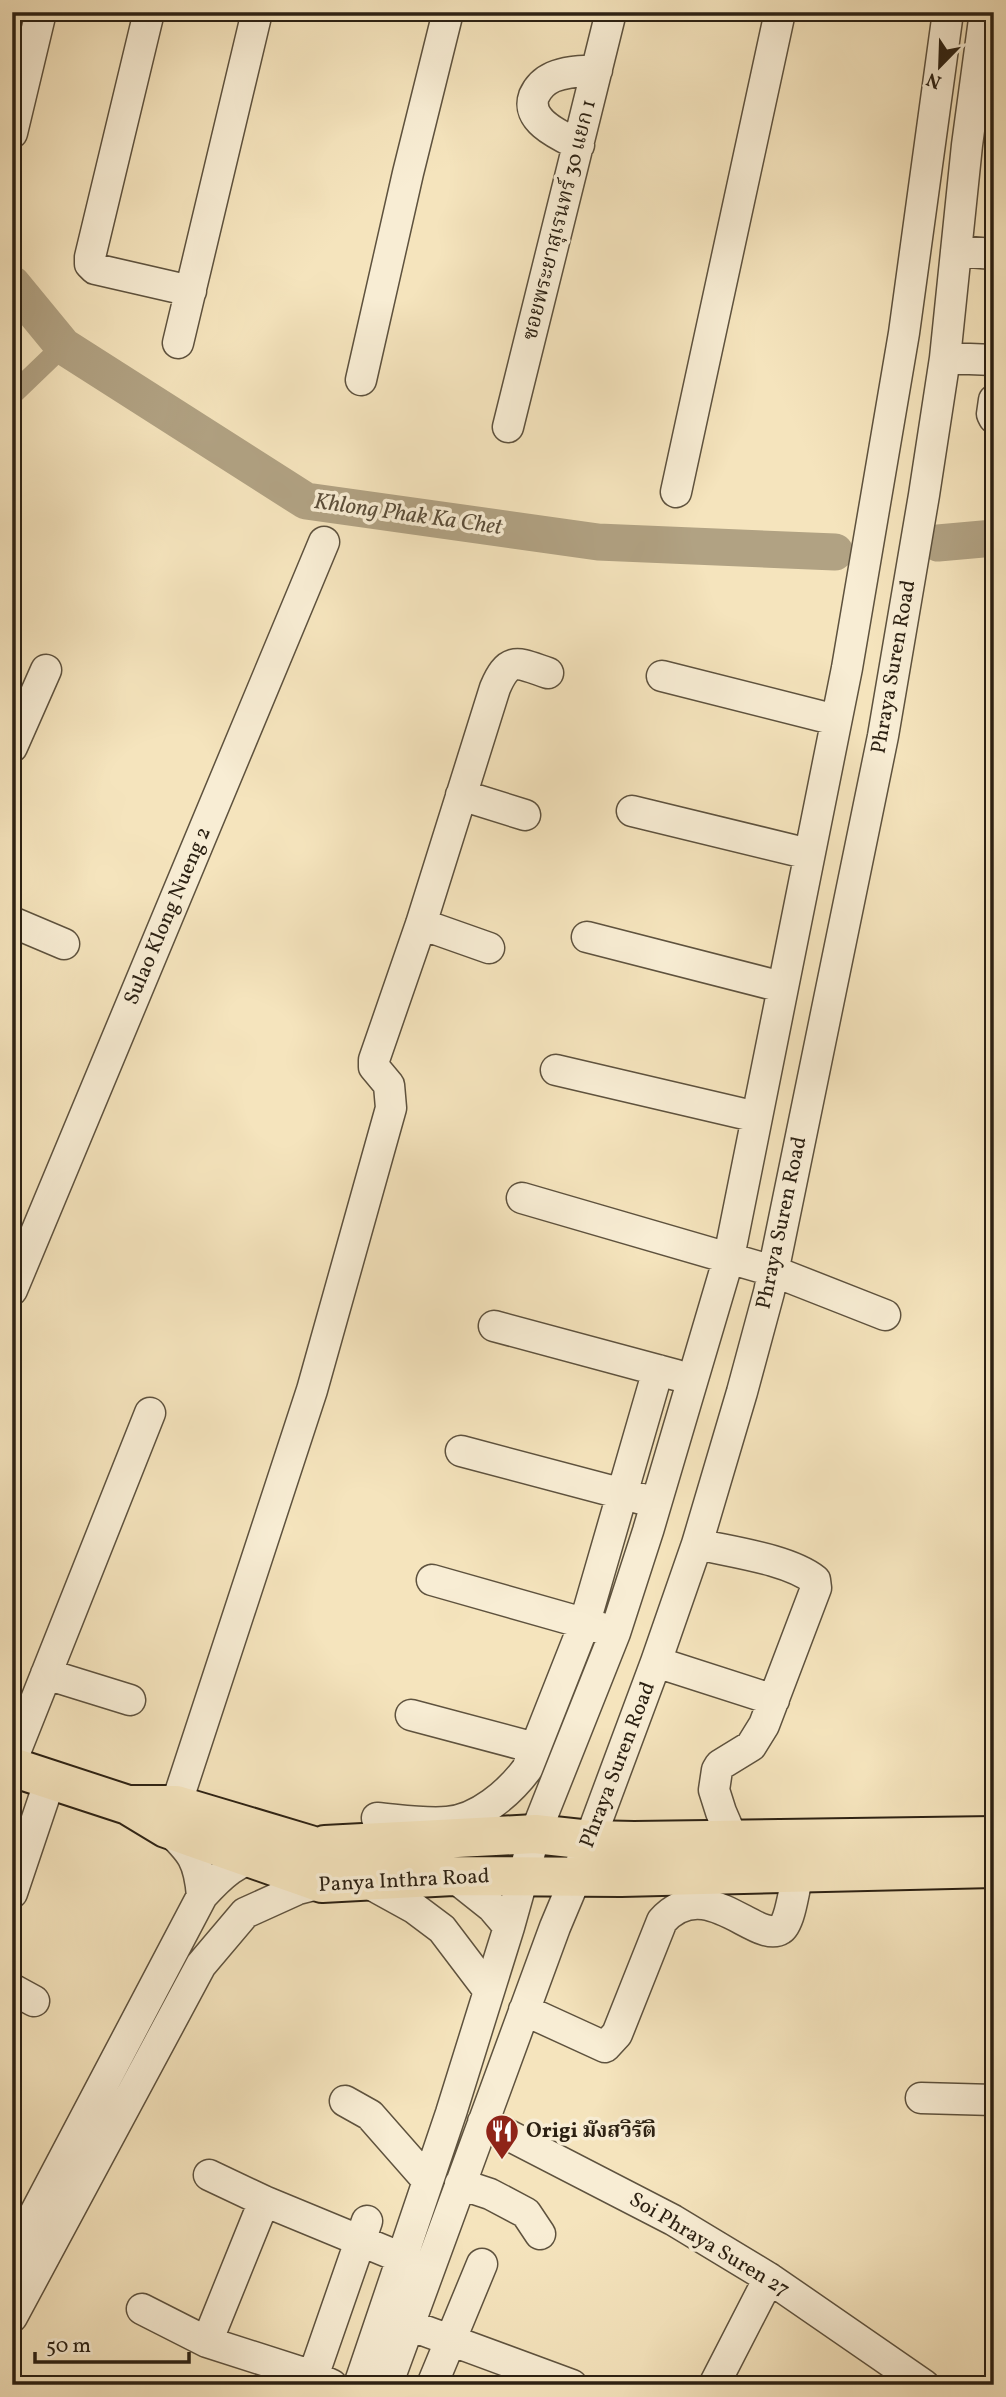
<svg xmlns="http://www.w3.org/2000/svg" width="1006" height="2397" viewBox="0 0 1006 2397" font-family="Vollkorn,'Noto Serif Thai',serif">
	<rect width="100%" height="100%" fill="#f5e4bd"/>
	<filter id="stains"><feTurbulence type="fractalNoise" baseFrequency=".00286" numOctaves="4"/><feColorMatrix values="0 0 0 0 .2 0 0 0 0 .09 0 0 0 0 .02 0 0 0 .5 -.17"/></filter>
	<radialGradient id="worn" r=".72"><stop offset=".6" stop-color="#630" stop-opacity="0"/><stop offset="1" stop-color="#630" stop-opacity=".3"/></radialGradient>
	<g fill="none" stroke-linecap="round" stroke-linejoin="round">
		<path stroke="#b1a283" stroke-width="21" d="M12 395 63 346"/>
		<path stroke="#b1a283" stroke-width="37" d="M12 284 63 346 306 501 598 542 835 552
			M938 543 994 538"/>
		<g stroke="#5e523e" stroke-width="33">
			<path id="minor" d="M149 12 90 257V264L95 269 191 291
				M12 133 41 12
				M579 145C561 136 525 121 534 96 538 87 544 81 553 77 567 71 583 71 597 70
				M956 251 994 254
				M178 343 257 12
				M945 358 994 360
				M361 380 408 173 448 12
				M994 400 992 414 994 418
				M508 427 611 12
				M676 492 780 12
				M662 676 836 720
				M12 747 46 670
				M461 795 525 815
				M632 811 809 854
				M12 922 64 944
				M421 924 489 948
				M587 937 782 987
				M556 1070 757 1117
				M522 1198 773 1271 885 1315
				M12 1290 324 542
				M494 1326 676 1375
				M461 1451 642 1499
				M697 1544C731 1552 788 1559 815 1580L816 1588 764 1725 751 1746 720 1765 717 1770 714 1790 721 1812 733 1840
				M432 1580 601 1628
				M656 1662 774 1700
				M46 1674 130 1700
				M411 1715 535 1748
				M12 1760 150 1413
				M176 1805 312 1390 391 1108 389 1085 374 1067V1060L421 924 495 688C509 655 518 663 548 673
				M377 1818C400 1820 425 1824 447 1822 478 1820 509 1793 527 1769L585 1622 658 1370
				M167 1828C192 1852 199 1860 202 1896
				M453 1876 492 1907 509 1927
				M365 1881 414 1908 442 1929 489 1991
				M12 1893 50 1780
				M12 1989 34 2001
				M524 2010 605 2047 617 2034 662 1921C706 1872 757 1945 781 1929 790 1924 795 1884 798 1873
				M921 2098 994 2100
				M345 2101 370 2115 428 2181
				M483 2122 673 2220 769 2278 924 2385
				M209 2175 264 2201 402 2258
				M460 2184 490 2194 526 2213 540 2234
				M12 2257 202 1896C221 1875 237 1860 265 1854
				M142 2309 207 2342 313 2376 332 2385
				M12 2317 201 1965 245 1913 298 1889 322 1883
				M409 2325 572 2385
				M207 2342 264 2201
				M310 2385 367 2221
				M359 2385 451 2113 509 1927 535 1834 615 1633 648 1531 729 1257 847 668 904 333 948 12
				M387 2385 555 1927 576 1877 656 1662 697 1544 742 1392 769 1292 883 736 924 495 945 358 967 145 985 12
				M432 2385 482 2264
				M714 2385 769 2278"/>
		</g>
		<g stroke="#2c2113" stroke-width="42">
			<path id="major" d="M12 1767 128 1805H176L310 1845 323 1854 328 1871 326 1876
				M128 1805 166 1828 322 1883 453 1876 621 1877 994 1868
				M325 1845 535 1834 590 1840 634 1841 994 1836"/>
		</g>
		<use href="#minor" stroke="#f8edd4" stroke-width="30"/>
		<use href="#major" stroke="#f5e4bd" stroke-width="38"/>
	</g>
	<defs>
		<g id="restaurant-pin" transform="scale(1.75)"><path d="M0 17L-7.5 6A9.5 9.5 0 1 1 7.5 6Z" fill="#8f2418" stroke="#f8edd4"/><path d="M-5-6h1v4h1v-4h1v4h1v-4h1v5L-1.5 .5V6h-2V.5L-5-1ZM5-6V6H3V1.5H1.5Q1.5-4 5-6Z" fill="#fff"/></g>
	</defs>
	<g fill-rule="evenodd">
		<use href="#restaurant-pin" x="502" y="2131"/>
	</g>
	<g text-anchor="middle" dominant-baseline="central" stroke-width="7" stroke-linejoin="round" paint-order="stroke">
		<g font-size="21" fill="#2c2113" stroke="#f8edd4">
			<text transform="translate(560 220) rotate(-76)">ซอยพระยาสุเรนทร์ 30 แยก 1</text>
			<text transform="translate(894 667) rotate(-80)">Phraya Suren Road</text>
			<text transform="translate(168 916) rotate(-67)">Sulao Klong Nueng 2</text>
			<text transform="translate(782 1223) rotate(-78)">Phraya Suren Road</text>
			<text transform="translate(618 1765) rotate(-69)">Phraya Suren Road</text>
			<text transform="translate(404 1881) rotate(-3)">Panya Inthra Road</text>
			<text transform="translate(709 2245) rotate(31)">Soi Phraya Suren 27</text>
		</g>
		<g font-size="21" font-weight="bold" fill="#2c2113" stroke="#f8edd4" text-anchor="start">
			<text x="526" y="2131">Origi มังสวิรัติ</text>
		</g>
		<g font-size="23" font-style="italic" fill="#5b4e3a" stroke="#f8edd4">
			<text transform="translate(408 515) rotate(8)">Khlong Phak Ka Chet</text>
		</g>
	</g>
	<rect width="1006" height="2397" fill="none" stroke="#f5e4bd" stroke-width="42"/>
	<rect x="14" y="14" width="978" height="2369" fill="none" stroke="#2c2113" stroke-width="3.5"/>
	<rect x="21" y="21" width="964" height="2355" fill="none" stroke="#2c2113" stroke-width="2"/>
	<g transform="translate(940 66) rotate(203)" stroke="#f8edd4" stroke-width="5" paint-order="stroke">
	<path d="M0-5L12 26L0 18L-12 26Z" fill="#2c2113"/>
	<text y="-10" font-size="19" font-weight="bold" text-anchor="middle" fill="#2c2113">N</text>
	</g>
	<path d="M35 2352v10h154v-10" fill="none" stroke="#2c2113" stroke-width="3.5"/>
	<text x="46" y="2352" font-size="21" fill="#2c2113" stroke="#f8edd4" stroke-width="5" paint-order="stroke">50 m</text>
	<rect width="100%" height="100%" filter="url(#stains)"/>
	<rect width="100%" height="100%" fill="url(#worn)"/>
</svg>
